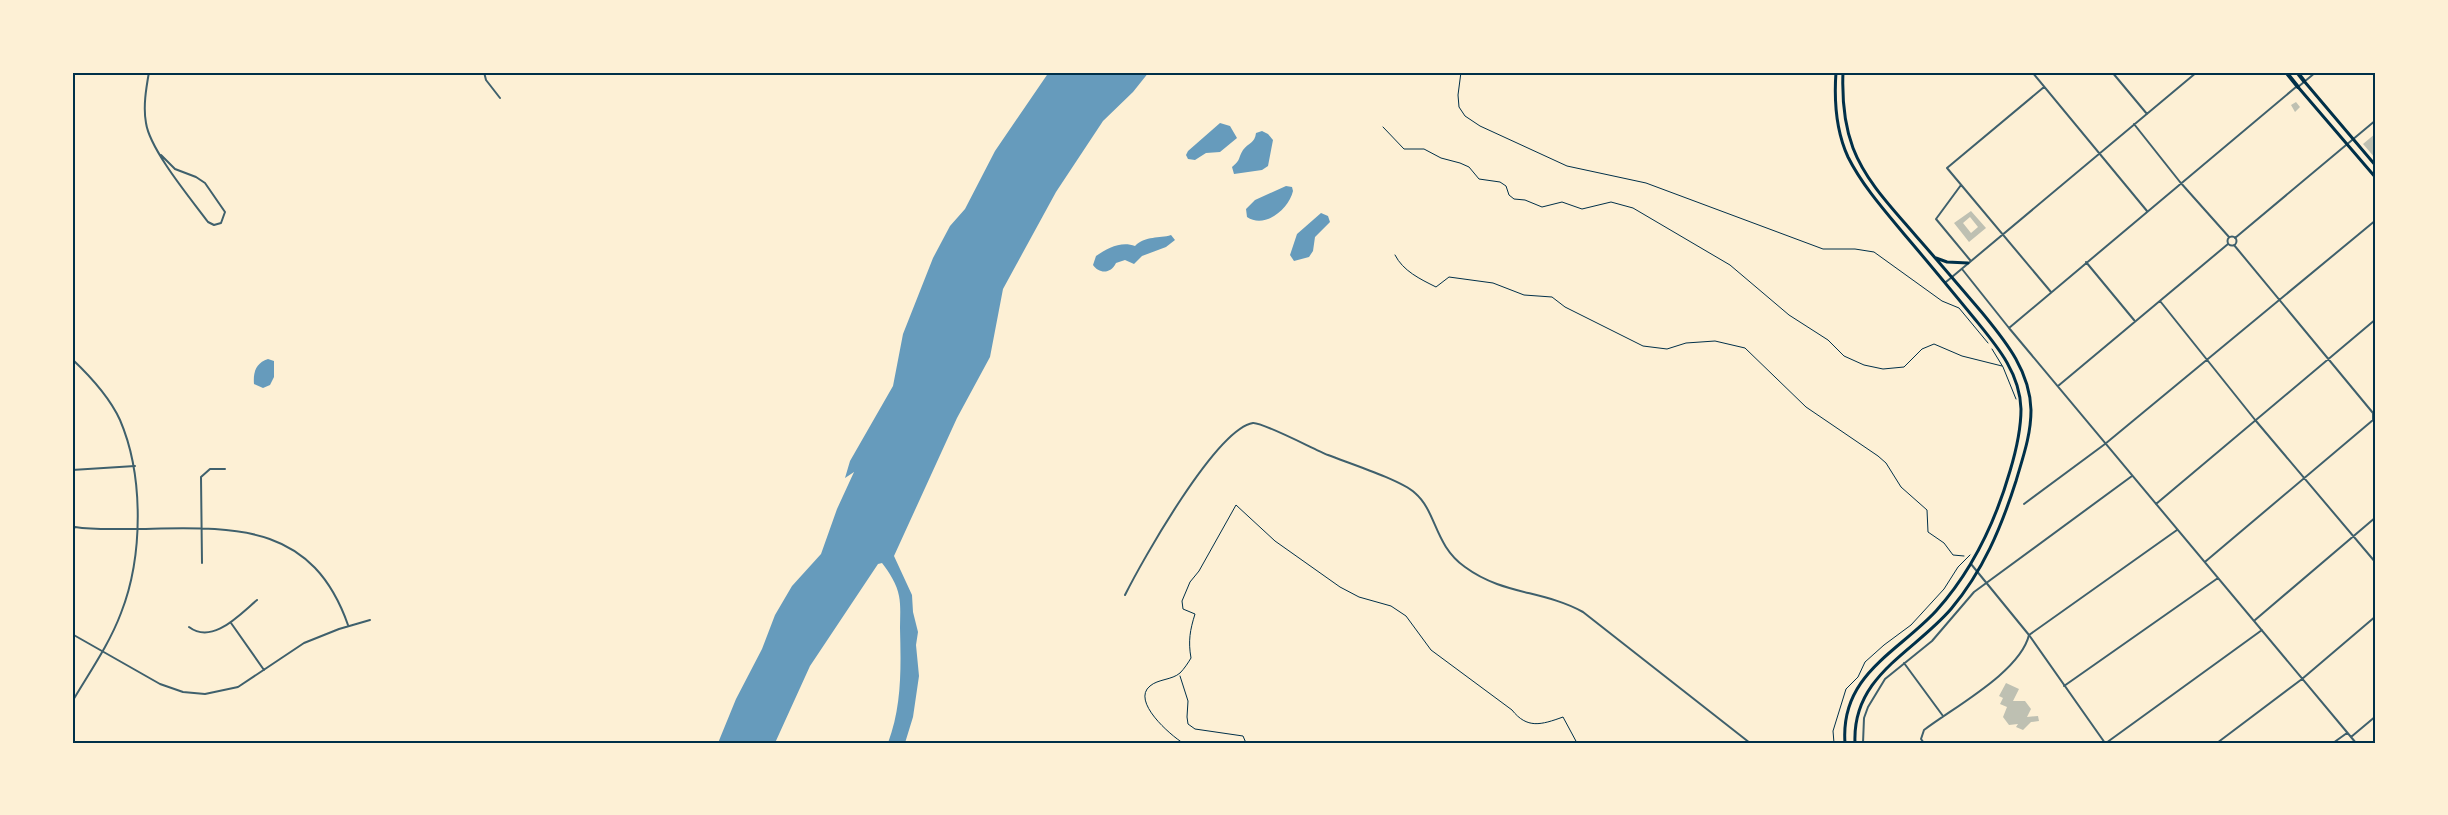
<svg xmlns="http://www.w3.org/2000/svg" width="2448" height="815" viewBox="0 0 2448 815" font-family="'Fira Sans',sans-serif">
	<rect width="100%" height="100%" fill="#fdf0d5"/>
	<path fill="#669bbc" d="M1049 72H1149L1133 92 1103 121 1056 192 1003 289 990 357 957 418 894 556 912 595 913 612 918 632 916 645 919 676 913 717 905 743H888C902 706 901 668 900 628 900 618 901 606 899 596 897 584 889 572 882 563L878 564 810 666 775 743H718L736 699 762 649 775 615 792 586 821 554 837 509 854 472 845 478 850 461 893 386 903 334 933 258 950 226 965 209 995 151Z
		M1220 123 1230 126 1237 138 1220 152 1206 153 1195 160 1188 159 1186 155 1188 151Z
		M1262 131 1268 134 1273 140 1268 166 1262 170 1234 174 1232 167C1241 160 1238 158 1243 150 1248 143 1255 143 1256 133Z
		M1286 186 1292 187 1293 191C1289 209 1265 229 1247 217L1246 209 1255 200Z
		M1321 213 1328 216 1330 222 1315 237 1313 251 1309 257 1294 261 1290 255 1297 234Z
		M1171 235 1175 240 1166 247 1142 256 1134 264 1125 260 1116 263C1111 274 1099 274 1093 265L1096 256C1108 248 1121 241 1135 246 1146 235 1159 239 1171 235Z
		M268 359 274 361V377L270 385 263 388 254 384C253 372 256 363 268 359Z"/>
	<path fill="#bec0b2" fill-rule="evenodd" d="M2296 102 2300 107 2295 112 2291 105Z
		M2376 133V159L2363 144Z
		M1971 211 1986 228 1969 242 1954 223ZM1970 217 1978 227 1971 233 1963 223Z
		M2006 683 2019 689 2013 701H2025L2031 709 2027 717 2038 716 2039 721 2031 722 2023 730 2016 727 2018 724 2009 725 2003 717 2007 707 2000 704 2003 698 1999 696Z"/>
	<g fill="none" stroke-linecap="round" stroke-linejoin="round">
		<path stroke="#003049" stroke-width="1" d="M1461 72 1458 95 1459 107 1465 116 1480 126 1567 166 1646 183 1823 249H1855L1874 252 1942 301 1959 308 1988 343
			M1383 127 1404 149H1424L1441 158 1460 163 1469 167 1479 179 1500 182 1506 186 1509 195 1514 199 1525 200 1542 207 1562 202 1582 209 1611 202 1633 208 1730 265 1789 315 1828 340 1844 356 1864 365 1883 369 1904 367 1922 349 1934 344 1962 356 2002 366
			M1395 255C1403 271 1420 279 1436 287L1449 277 1493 283 1524 295 1552 297 1565 307 1643 346 1667 349 1686 343 1715 341 1745 348 1806 407 1878 456 1886 463 1901 487 1927 510 1928 532 1944 543 1953 555 1964 556
			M1992 349 2003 367 2016 399
			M1180 676 1188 701 1187 717 1188 724 1195 729 1243 736 1246 743
			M1183 743C1170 735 1131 701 1150 686 1158 679 1172 680 1180 673 1184 669 1188 663 1191 658 1188 641 1190 630 1195 614L1183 609 1182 601 1190 582 1199 571 1236 505 1275 541 1340 587 1359 597 1391 606 1406 616 1431 650 1512 710C1527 729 1541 725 1563 717L1577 743
			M1834 743 1833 731 1846 689 1858 677 1865 662 1884 645 1911 625 1944 589 1958 567 1970 555"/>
		<path stroke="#3f606c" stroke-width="2" d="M149 72C146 89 143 107 146 123 150 150 191 199 208 222L214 225 221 223 225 212 205 183 196 177 175 169 161 155
			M484 72 486 80 500 98
			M2032 72 2147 211
			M2112 72 2147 114
			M2044 87 1947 168 2051 292
			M2134 124 2180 182 2229 237
			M1961 185 1936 219 1970 260
			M2227.5 241a4.5 4.5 0 1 1 9 0a4.5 4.5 0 1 1-9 0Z
			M2235 238 2376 120
			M2086 262 2134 320
			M1962 269 2009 328 2356 743
			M1946 282 2197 72
			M2160 301 2256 421 2376 563
			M2009 328 2296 87
			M2058 386 2228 244
			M72 470 135 466
			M2024 504 2105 444 2376 220
			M2156 504 2376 319
			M72 538 73 530 75 527C93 530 112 529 130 529 226 528 310 517 348 625
			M2206 561 2373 420V413L2234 245
			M202 563 201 477 210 469H225
			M1125 595C1142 561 1216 429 1253 423 1263 422 1315 450 1328 455 1348 463 1401 480 1415 493 1437 512 1434 545 1465 567 1503 595 1543 590 1583 612L1750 743
			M2255 620 2376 517
			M231 623 264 670
			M189 627C213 645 240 614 257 600
			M72 634 160 684 183 692 205 694 238 687 304 643 339 629 370 620
			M1904 663 1943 716
			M2064 686 2218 578
			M2351 737 2376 716
			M1863 743 1864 718 1868 707 1885 679 1932 641 1974 592 2132 476
			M1924 743 1921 739 1924 730C1954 707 2020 672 2029 635L2177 530
			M2106 743 2262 630
			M2217 743 2302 679 2376 616
			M2333 743 2347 733"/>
		<path stroke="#3f606c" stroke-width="2" d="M2298 87 2316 72
			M72 359C90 376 110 398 120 420 144 476 143 557 121 613 109 645 89 673 72 702
			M1971 564 2029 635 2105 743"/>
		<path stroke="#003049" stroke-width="3" d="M2304 81 2376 166
			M2298 87 2376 178"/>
		<path stroke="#003049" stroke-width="3" d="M1836 72C1834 100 1836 131 1848 157 1862 185 1884 210 1904 234 1928 262 1951 290 1974 318 1996 345 2020 372 2021 409 2021 431 2016 451 2010 471 1995 523 1973 570 1936 611 1897 653 1840 675 1845 743
			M1843 72C1842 97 1844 124 1853 148 1866 182 1893 209 1916 236 1939 262 1961 288 1984 315 2007 343 2030 372 2031 410 2031 435 2023 457 2016 481 2001 528 1983 571 1951 609 1913 653 1852 676 1855 743
			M1936 258 1947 262 1968 263"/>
		<path stroke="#003049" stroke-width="4" d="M2286 72 2298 87
			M2297 72 2304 81"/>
	</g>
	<rect width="2448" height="815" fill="none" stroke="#fdf0d5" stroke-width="147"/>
	<rect x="74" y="74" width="2300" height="668" fill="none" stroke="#003049" stroke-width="2"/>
</svg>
